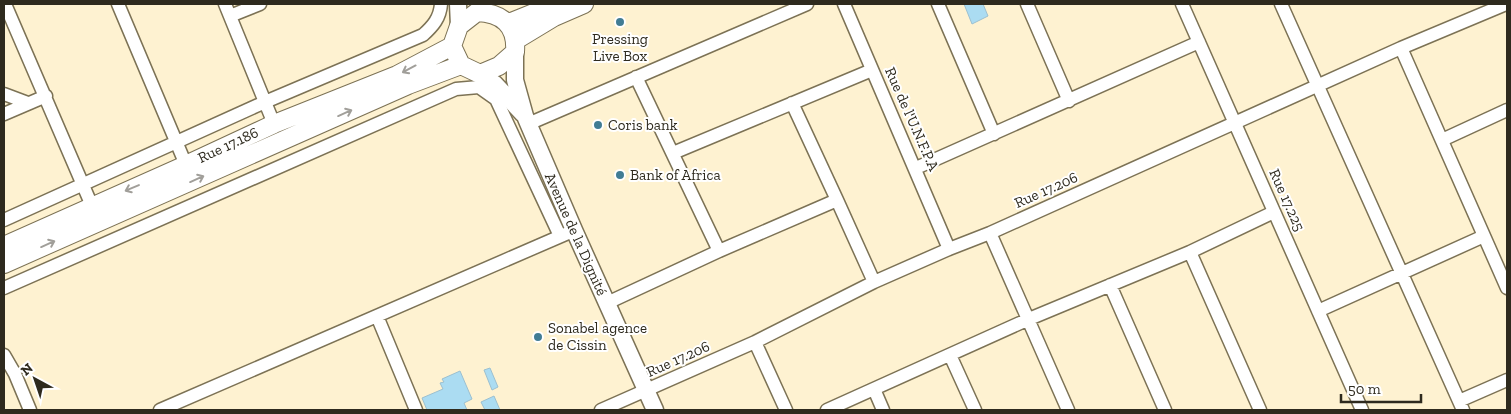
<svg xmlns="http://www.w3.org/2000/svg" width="1511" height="414" viewBox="0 0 1511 414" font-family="'Zilla Slab',serif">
	<rect width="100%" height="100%" fill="#fef2d1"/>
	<path fill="#abdcf2" stroke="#9cc0d0" d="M964 4H983L988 16 972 24Z
		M490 368 498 387 492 390 484 370Z
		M460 371 472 399 464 403 467 410H427L422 398 443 389 440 383 444 382 442 379Z
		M494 396 500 410H485L481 402Z"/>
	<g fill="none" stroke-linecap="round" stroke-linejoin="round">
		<g stroke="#7c7255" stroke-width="15">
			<path id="minor" d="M5 4 92 206
				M118 4 186 165
				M225 4 274 124
				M844 4 949 249
				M938 4 994 134
				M1027 4 1069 101
				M1182 4 1362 410
				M1281 4 1463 410
				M230 16 260 4
				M1401 48 1507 288
				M636 77 719 251
				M4 94 28 103
				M792 103 837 200 874 282
				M4 114 46 96
				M528 124 807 4
				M1442 140 1507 110
				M673 153 872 70
				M916 168 1199 42
				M4 220 265 102 423 35C433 26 440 18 441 4
				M990 233 1068 410
				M1190 252 1260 410
				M1110 285 1165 410
				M4 288 456 89 479 87 496 99 560 236
				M607 303 719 251 837 200
				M1318 311 1484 236
				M377 316 416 410
				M755 342 786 410
				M4 355 15 374 30 410
				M950 355 975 410
				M874 389 883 410
				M1459 401 1507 380
				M160 410 568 233
				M601 410 755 342 874 282 949 249 990 233 1401 48 1506 4
				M827 410 1029 319 1190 252 1274 212"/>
		</g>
		<g stroke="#7c7255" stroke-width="19">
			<path id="tertiary" d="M458 4 459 26
				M515 52V80L525 116 574 230 655 410
				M480 74 495 84 523 114"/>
		</g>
		<g stroke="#7c7255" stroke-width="20">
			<path id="secondary" d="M477 12C502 13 517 25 515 52L499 66 480 74 461 65 452 46 459 26Z
				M509 23 556 4
				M516 40 554 17 584 4
				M4 246 186 165 274 124 397 75 452 46
				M4 264 408 85 461 65"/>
		</g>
		<use href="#minor" stroke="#fff" stroke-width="12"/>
		<use href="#tertiary" stroke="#fff" stroke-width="16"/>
		<use href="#secondary" stroke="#fff" stroke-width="18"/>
	</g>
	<defs><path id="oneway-shaft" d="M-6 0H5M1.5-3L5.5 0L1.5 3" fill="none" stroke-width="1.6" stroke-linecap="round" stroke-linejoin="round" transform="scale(1.25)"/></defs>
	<g stroke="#a19f9a">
		<use href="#oneway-shaft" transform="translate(409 69) rotate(152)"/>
		<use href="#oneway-shaft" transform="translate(345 113) rotate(-24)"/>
		<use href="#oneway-shaft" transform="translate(197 179) rotate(-24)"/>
		<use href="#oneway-shaft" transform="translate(132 188) rotate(157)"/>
		<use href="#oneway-shaft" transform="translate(48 244) rotate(-24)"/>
	</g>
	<g fill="#417c94" stroke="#fff" stroke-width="2">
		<circle cx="620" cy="22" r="5"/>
		<circle cx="598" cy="125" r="5"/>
		<circle cx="620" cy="175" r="5"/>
		<circle cx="538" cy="337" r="5"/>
	</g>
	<g text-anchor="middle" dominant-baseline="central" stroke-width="4" stroke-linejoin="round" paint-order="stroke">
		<g font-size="15" fill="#2e2a1e" stroke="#fff" text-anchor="start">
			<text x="620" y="39" text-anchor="middle">Pressing<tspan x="620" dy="17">Live Box</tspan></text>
			<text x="608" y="125">Coris bank</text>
			<text x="630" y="175">Bank of Africa</text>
			<text x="548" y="328">Sonabel agence<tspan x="548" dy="17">de Cissin</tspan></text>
		</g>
		<g font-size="15" fill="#2e2a1e" stroke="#fff">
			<text transform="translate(912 119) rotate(66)">Rue de l'U.N.F.P.A</text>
			<text transform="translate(228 145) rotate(-25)">Rue 17.186</text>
			<text transform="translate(1046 190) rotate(-24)">Rue 17.206</text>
			<text transform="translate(1287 200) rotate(66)">Rue 17.225</text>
			<text transform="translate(576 234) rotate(66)">Avenue de la Dignité</text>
			<text transform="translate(678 359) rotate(-24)">Rue 17.206</text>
		</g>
	</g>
	<rect width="1511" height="414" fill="none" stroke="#2e2a1e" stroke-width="10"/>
	<g transform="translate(35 379) rotate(320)" stroke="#ffffff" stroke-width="4" paint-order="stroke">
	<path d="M0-4L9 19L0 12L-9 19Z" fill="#2e2a1e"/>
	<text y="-8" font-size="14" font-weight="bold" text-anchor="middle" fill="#2e2a1e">N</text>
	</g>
	<path d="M1341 394v8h80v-8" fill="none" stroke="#2e2a1e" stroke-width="2.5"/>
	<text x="1348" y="394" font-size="15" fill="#2e2a1e" stroke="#ffffff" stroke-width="4" paint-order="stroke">50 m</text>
</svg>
